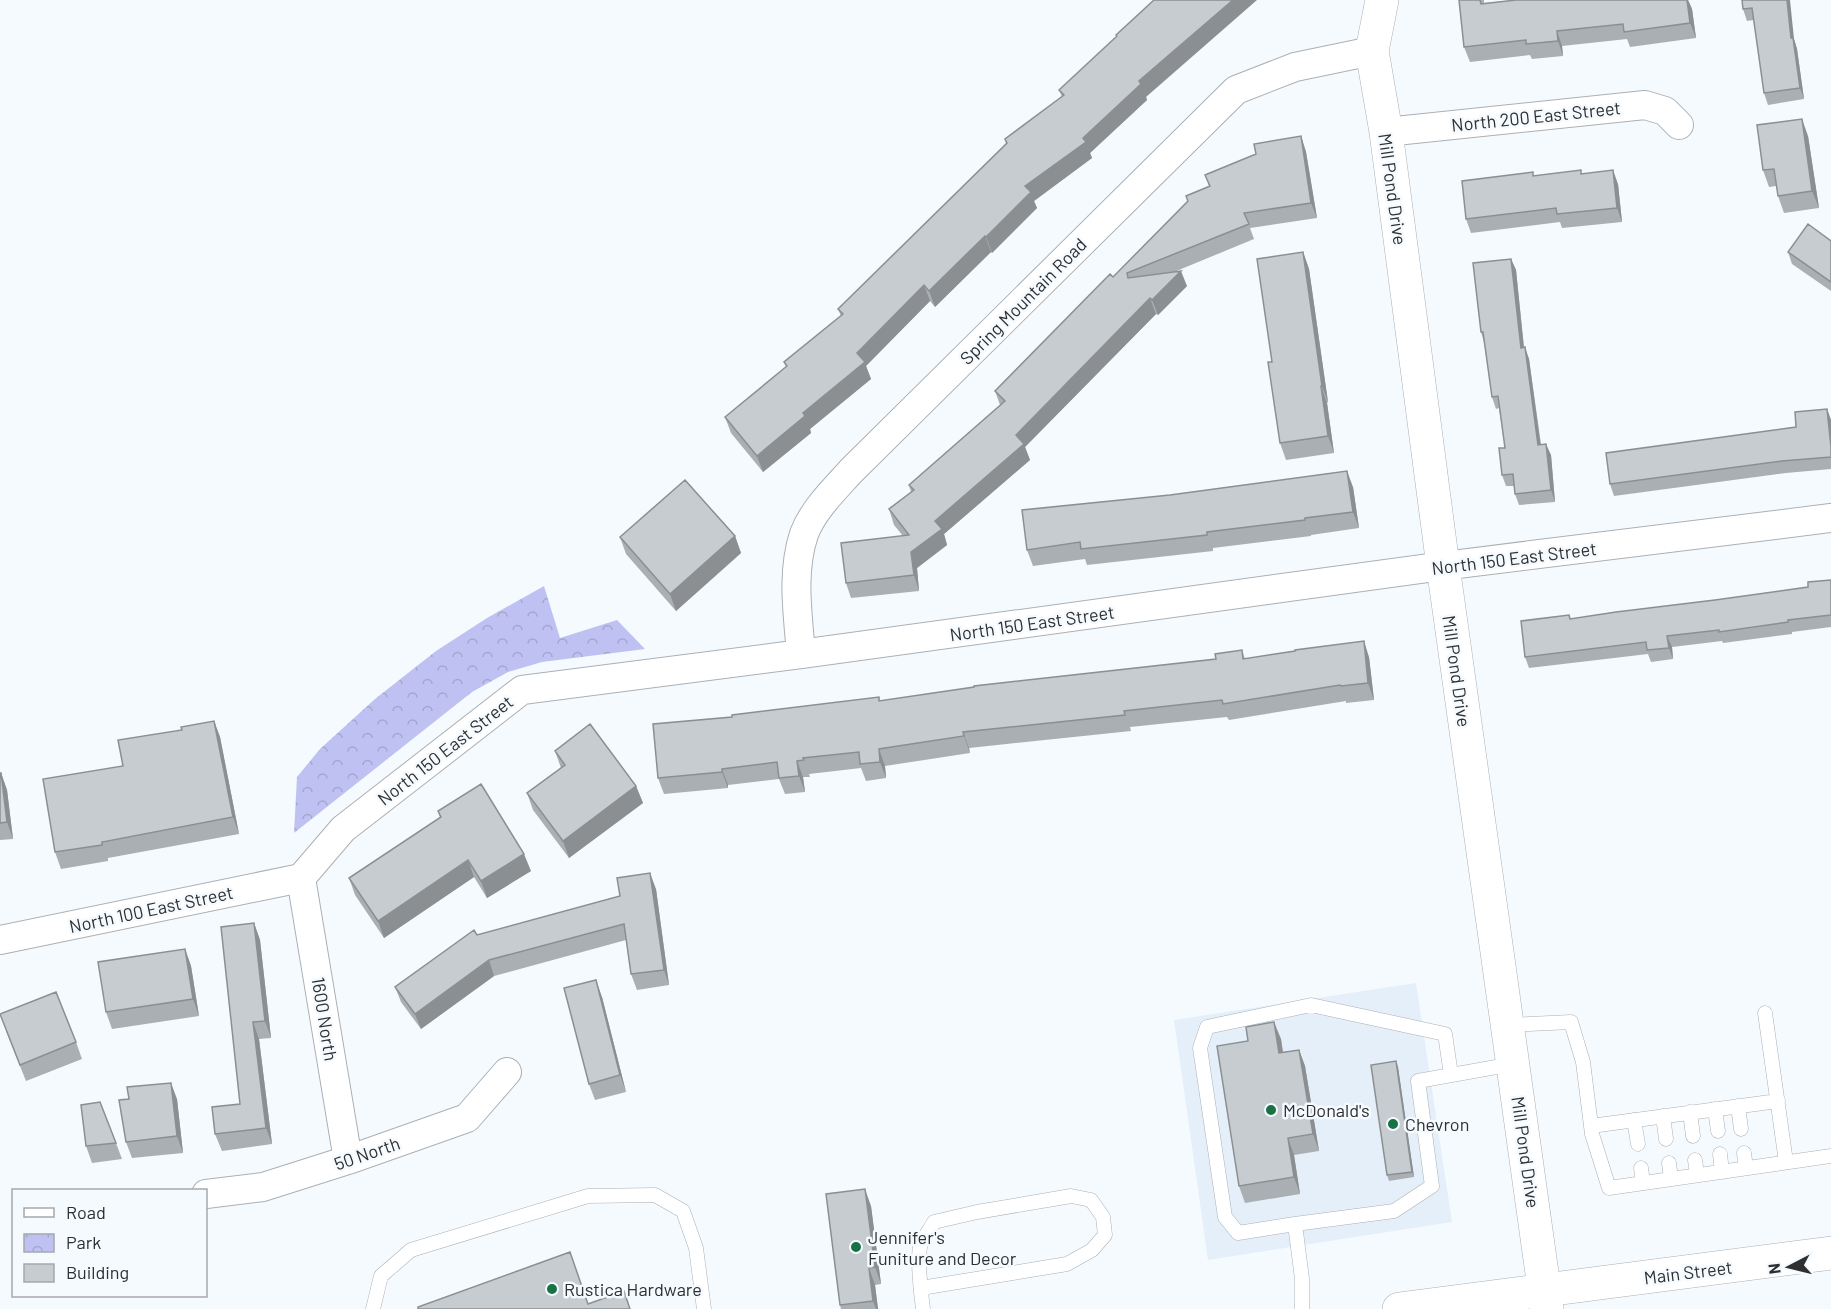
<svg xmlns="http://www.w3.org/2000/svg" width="1831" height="1309" viewBox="0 0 1831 1309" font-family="Barlow,sans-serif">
	<defs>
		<pattern id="park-crowns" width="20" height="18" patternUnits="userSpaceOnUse" patternTransform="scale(1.5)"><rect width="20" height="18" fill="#bfc1f2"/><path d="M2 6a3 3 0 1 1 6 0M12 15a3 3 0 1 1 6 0" fill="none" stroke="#a4a6d0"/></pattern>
	</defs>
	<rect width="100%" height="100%" fill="#f5faff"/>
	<path fill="#e4eff9" d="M1416 983 1452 1222 1208 1260 1174 1020Z"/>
	<path fill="url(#park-crowns)" d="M544 586 560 638 617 620 645 649 542 662 508 672 472 692 294 833 297 777 320 749 375 699 436 651 487 618Z"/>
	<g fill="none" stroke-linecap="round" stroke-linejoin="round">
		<g stroke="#abb0b4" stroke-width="15">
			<path id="service" d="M1765 1013 1786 1162
				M1508 1025 1571 1022 1583 1062 1592 1134 1609 1188 1831 1156
				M1738 1106 1741 1129
				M1715 1109 1718 1131
				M1690 1112 1693 1136
				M1663 1116 1666 1139
				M1634 1120 1638 1144
				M1591 1126 1778 1101
				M1744 1153 1746 1168
				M1720 1154 1722 1172
				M1695 1160 1697 1175
				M1669 1163 1671 1179
				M1641 1168 1643 1183
				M1295 1224 1238 1233 1225 1217 1200 1048 1207 1027 1311 1005 1445 1034 1451 1075
				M921 1288 1067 1264 1092 1250 1105 1235 1103 1217 1091 1200 1071 1196 977 1212 934 1222C930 1230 922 1239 920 1247 917 1264 921 1292 923 1309
				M373 1309 381 1276 411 1250 588 1196 655 1195 683 1211 696 1248 704 1309
				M1302 1309V1279L1295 1224 1394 1211 1432 1186 1418 1081 1513 1064"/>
		</g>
		<g stroke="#abb0b4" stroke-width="30">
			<path id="minor" d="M1386 132 1645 105 1665 111 1679 125
				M801 654C798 615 791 573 804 534 813 510 834 490 851 471L1236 90 1295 67 1372 51
				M301 878 343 829 522 690 801 654 1443 566 1831 518
				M301 878 348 1160
				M0 940 301 878
				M206 1194 263 1187 348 1160 467 1118 507 1072"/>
		</g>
		<g stroke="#abb0b4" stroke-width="34">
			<path id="secondary" d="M1382 0 1372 51 1386 132 1443 566 1547 1309"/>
		</g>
		<g stroke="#abb0b4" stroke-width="34">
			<path id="primary" d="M1399 1309 1831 1253"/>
		</g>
		<use href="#service" stroke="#fff" stroke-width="14"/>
		<use href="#minor" stroke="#fff" stroke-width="28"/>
		<use href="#secondary" stroke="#fff" stroke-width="33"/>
		<use href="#primary" stroke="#fff" stroke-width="33"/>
	</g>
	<path fill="#aaafb3" d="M1459 0H1484V3L1516 0H1688L1692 9 1696 38 1630 47 1627 39 1562 46 1563 56 1532 59 1530 55 1470 62 1464 47Z
		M1742 0 1794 39 1797 49 1804 99 1768 105 1764 93 1754 20 1747 21 1743 9Z
		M1059 90 1146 97 1147 100 1090 153 1092 158 1034 201 1037 208 992 253 991 252 935 307 930 301 866 366 871 379 810 429 811 433 763 472 731 433 725 417 786 367 784 362 841 316 838 309 1006 144 1005 139 1062 97Z
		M1301 136 1306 152 1317 218 1250 228 1254 239 1174 272 1187 286 1158 315 1156 314 1025 447 1030 460 944 534 947 545 917 568 919 591 851 598 846 583 903 536 894 525 889 509 911 492 909 485 1000 405 995 391 1113 277 1209 186 1205 175Z
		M1808 136 1819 208 1784 213 1778 196 1776 186 1769 187 1763 170Z
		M1582 174 1618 184 1622 222 1562 228 1560 222 1471 233 1466 219 1534 176Z
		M1831 241V291L1792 264 1788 252Z
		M1303 252 1309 269 1328 402 1327 403 1334 453 1286 460 1280 443 1272 362Z
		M1511 259 1516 270 1524 347 1529 359 1541 444 1551 455 1555 502 1519 505 1515 494 1514 486H1506L1502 475 1505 448 1499 408 1496 409 1492 397 1484 342 1481 332Z
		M1827 409 1831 420V469L1786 473 1614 496 1610 484 1796 427Z
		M1353 487 1359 528 1311 535V536L1213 548V551L1087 565 1085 559 1033 566 1027 550Z
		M735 536 741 553 676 611 626 554 620 537Z
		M1831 580V627L1792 632V634L1723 643 1722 641 1672 647 1673 659 1651 662 1648 654 1529 668 1525 657 1569 615 1570 619 1715 600 1808 587Z
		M1242 650 1245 659 1369 657 1374 700 1346 703V701L1229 720 1227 717 1130 727 1131 731 969 748 970 753 885 766 886 778 866 781 861 768 809 774 810 777H803L805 792 785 794 779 779 728 785V788L664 794 658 778 732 717 879 697 880 701 1216 659Z
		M214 721 220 737 239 834 108 858V861L61 869 55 852 123 766 182 730Z
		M555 751 636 786 643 803 569 858 533 810 527 793 561 768Z
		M0 773H1L7 790 13 839 0 840Z
		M438 811 531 871 487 898 474 877 384 938 355 895 349 878 440 818Z
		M656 889 669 985 637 990 631 974 626 940 494 976 421 1029 401 1002 395 987 477 935Z
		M254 923 260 940 271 1038 259 1039 272 1144 222 1151 215 1134 240 1104Z
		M185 949 191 966 199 1016 112 1029 106 1012Z
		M602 997 626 1092 595 1100 589 1084Z
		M6 1031 76 1042 82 1059 26 1081Z
		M1281 1039 1283 1052 1299 1050 1305 1066 1319 1151 1294 1155 1300 1194 1245 1203 1239 1186Z
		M1398 1067 1414 1177 1389 1181 1387 1175Z
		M177 1099 183 1153 132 1158 126 1142Z
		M116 1143 122 1159 92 1163 86 1146Z
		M871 1206 881 1284 875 1285 878 1309H841L840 1305Z"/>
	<path fill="#8b8f92" d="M1233 0H1257L1146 97 1147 100 1090 153 1092 158 1034 201 1037 208 992 253 986 237 1025 186 1139 81Z
		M1687 0H1688L1692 9 1696 38 1690 23Z
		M1787 0H1790L1794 39 1797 49 1804 99 1800 88 1791 38Z
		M1557 31 1562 46 1563 56 1558 41Z
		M1802 119 1808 136 1819 208 1812 191Z
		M1301 136 1306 152 1317 218 1311 203Z
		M1613 170 1618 184 1622 222 1617 208Z
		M985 236 991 252 935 307 929 291Z
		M1303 252 1309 269 1328 402 1322 386Z
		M1511 259 1516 270 1525 359 1521 348Z
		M1181 271 1187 286 1158 315 1152 300Z
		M924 285 930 301 866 366 871 379 810 429 811 433 763 472 757 456 803 413 857 353Z
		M1150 298 1156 314 1025 447 1030 460 944 534 947 545 917 568 919 591 914 575 911 552 935 521 1016 435Z
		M1525 347 1529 359 1542 456 1538 445Z
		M1321 386 1327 403 1334 453 1328 436Z
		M1827 409 1831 420V447Z
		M1546 444 1551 455 1555 502 1551 490Z
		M1347 471 1353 487 1359 528 1353 512Z
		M735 536 741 553 676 611 670 594Z
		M1667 636 1672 647 1673 659 1669 648Z
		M1364 641 1369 657 1374 700 1368 683Z
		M214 721 220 737 239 834 233 817Z
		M963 732 969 748 970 753 964 736Z
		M879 749 885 766 886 778 880 762Z
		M797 761 803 777 805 792 799 776Z
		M722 769 728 785V788L722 772Z
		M1 773 7 790 13 839 7 822Z
		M636 786 643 803 569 858 563 841Z
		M524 854 531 871 487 898 481 881Z
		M468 860 474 877 384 938 378 921Z
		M650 873 656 889 669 985 664 970Z
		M254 923 260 940 271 1038 265 1021Z
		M185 949 191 966 199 1016 193 999Z
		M489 960 494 976 421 1029 415 1014Z
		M596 980 602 997 626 1092 620 1075Z
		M253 1022 259 1039 272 1144 266 1128Z
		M1274 1022 1281 1039 1285 1069 1279 1053Z
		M1299 1050 1305 1066 1319 1151 1313 1134Z
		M1396 1061 1398 1067 1414 1177 1412 1172Z
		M171 1083 177 1099 183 1153 177 1136Z
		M1288 1138 1294 1155 1300 1194 1294 1177Z
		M865 1189 871 1206 881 1284 875 1267Z
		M869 1268 875 1285 878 1309H876L873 1301Z"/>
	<path fill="#c6ccd0" stroke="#8b8f92" stroke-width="1.5" d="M1154 0H1233L1139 81 1141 84 1083 138 1086 142 1025 186 1031 192 986 237 985 236 929 291 924 285 857 353 865 362 803 413 805 416 757 456 725 417 787 366 784 362 843 314 838 309 1007 143 1005 139 1064 95 1059 90 1117 36 1116 35Z
		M1459 0H1480L1481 4 1516 0H1687L1690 23 1624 32 1623 24 1557 31 1558 41 1526 44V40L1464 47Z
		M1742 0H1787L1791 38H1793L1800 88 1764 93 1752 8 1743 9Z
		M1802 119 1812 191 1778 196 1774 169 1763 170 1757 125Z
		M1301 136 1311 203 1244 213 1249 224 1127 273 1128 278 1181 271 1152 300 1150 298 1016 435 1024 444 935 521 942 529 911 552 914 575 846 583 841 543 909 535 889 509 914 490 909 485 1005 401 995 391 1110 274 1113 277 1188 201 1186 196 1210 186 1205 175 1256 154 1254 144Z
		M1581 170V174L1613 170 1617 208 1557 214 1556 208 1466 219 1462 181 1533 172V176Z
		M1808 224 1831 241V282L1788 252Z
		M1303 252 1322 386H1321L1328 436 1280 443 1268 362H1272L1257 259Z
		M1511 259 1521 348 1525 347 1538 445 1546 444 1551 490 1515 494 1513 474 1502 475 1499 448H1505L1498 396 1492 397 1483 332H1481L1473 263Z
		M1827 409 1831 447V457L1782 461 1610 484 1606 453 1796 427 1795 412Z
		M1347 471 1353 512 1305 518V520L1207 532V535L1081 549 1080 542 1027 550 1022 510 1170 495Z
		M685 480 735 536 670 594 620 537Z
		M1831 580V615L1788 620V622L1719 632V630L1667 636 1669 648 1647 650 1646 642 1525 657 1521 621 1569 615 1570 619 1616 612 1715 600 1808 587V582Z
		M1364 641 1368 683 1341 686 1340 685 1223 704 1222 700 1124 711 1125 715 963 732 964 736 879 749 880 762 860 764 859 752 803 758 804 760 797 761 799 776 779 778 777 762 722 769V772L658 778 653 724 732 717V715L879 697V701L974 687V686L1216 659 1215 654 1242 650 1243 659 1295 651V650Z
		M214 721 233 817 102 842V845L55 852 43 779 123 766 118 740 182 730 181 727Z
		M590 724 636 786 563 841 527 793 565 765 555 751Z
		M0 773H1L7 822 0 823Z
		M481 784 524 854 481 881 468 860 378 921 349 878 441 817 438 811Z
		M650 873 664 970 631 974 624 924 489 960 415 1014 395 987 474 930 477 935 620 896 617 878Z
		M254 923 265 1021 253 1022 266 1128 215 1134 212 1107 240 1104 221 927Z
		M185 949 193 999 106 1012 98 962Z
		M596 980 620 1075 589 1084 564 988Z
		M56 992 76 1042 20 1065 0 1014Z
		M1274 1022 1279 1053 1299 1050 1313 1134 1288 1138 1294 1177 1239 1186 1217 1046 1248 1041 1246 1027Z
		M1396 1061 1412 1172 1387 1175 1371 1065Z
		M171 1083 177 1136 126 1142 119 1100 129 1099 127 1087Z
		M100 1102 116 1143 86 1146 81 1105Z
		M865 1189 875 1267 869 1268 873 1301 840 1305 826 1194Z
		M570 1252 588 1304 624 1291 630 1309H418V1307Z"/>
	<g fill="#197245" stroke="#f5faff" stroke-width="2">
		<circle cx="1271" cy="1110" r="6"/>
		<circle cx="1393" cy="1124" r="6"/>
		<circle cx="856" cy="1247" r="6"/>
		<circle cx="552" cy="1289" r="6"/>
	</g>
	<g text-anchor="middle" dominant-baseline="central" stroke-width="5" stroke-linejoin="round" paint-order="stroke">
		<g font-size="18" fill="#2d2f30" stroke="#f5faff">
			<text transform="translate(1536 116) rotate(-6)">North 200 East Street</text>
			<text transform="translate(1393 189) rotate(82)">Mill Pond Drive</text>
			<text transform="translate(1023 301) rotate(-45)">Spring Mountain Road</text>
			<text transform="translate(1514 558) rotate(-7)">North 150 East Street</text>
			<text transform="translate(1032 623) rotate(-8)">North 150 East Street</text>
			<text transform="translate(1457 671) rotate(82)">Mill Pond Drive</text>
			<text transform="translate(445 750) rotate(-38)">North 150 East Street</text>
			<text transform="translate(151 909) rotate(-12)">North 100 East Street</text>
			<text transform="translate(325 1019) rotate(81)">1600 North</text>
			<text transform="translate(1526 1152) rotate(82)">Mill Pond Drive</text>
			<text transform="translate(367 1153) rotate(-19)">50 North</text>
			<text transform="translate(1688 1272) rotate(-7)">Main Street</text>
		</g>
		<g font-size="18" fill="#2d2f30" stroke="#f5faff" text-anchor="start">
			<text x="1283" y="1110">McDonald's</text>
			<text x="1405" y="1124">Chevron</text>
			<text x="868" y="1237">Jennifer's<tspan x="868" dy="21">Funiture and Decor</tspan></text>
			<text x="564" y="1289">Rustica Hardware</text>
		</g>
	</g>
	<rect x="12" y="1189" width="195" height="108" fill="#f5faff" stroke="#a5a9ac" stroke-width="1.5"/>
	<rect x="24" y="1208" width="30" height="9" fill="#ffffff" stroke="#a5a9ac" stroke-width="1.5"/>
	<text x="66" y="1219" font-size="18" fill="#2d2f30">Road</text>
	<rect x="24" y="1234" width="30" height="18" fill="url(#park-crowns)" stroke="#a5a9ac" stroke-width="1.5"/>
	<text x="66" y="1249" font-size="18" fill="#2d2f30">Park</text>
	<rect x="24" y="1264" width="30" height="18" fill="#c6ccd0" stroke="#a5a9ac" stroke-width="1.5"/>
	<text x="66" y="1279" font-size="18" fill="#2d2f30">Building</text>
	<g transform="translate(1789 1267) rotate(263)" stroke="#f5faff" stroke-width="4.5" paint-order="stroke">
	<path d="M0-4.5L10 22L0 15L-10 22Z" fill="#2d2f30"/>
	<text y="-9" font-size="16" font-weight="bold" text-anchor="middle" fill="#2d2f30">N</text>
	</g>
</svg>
